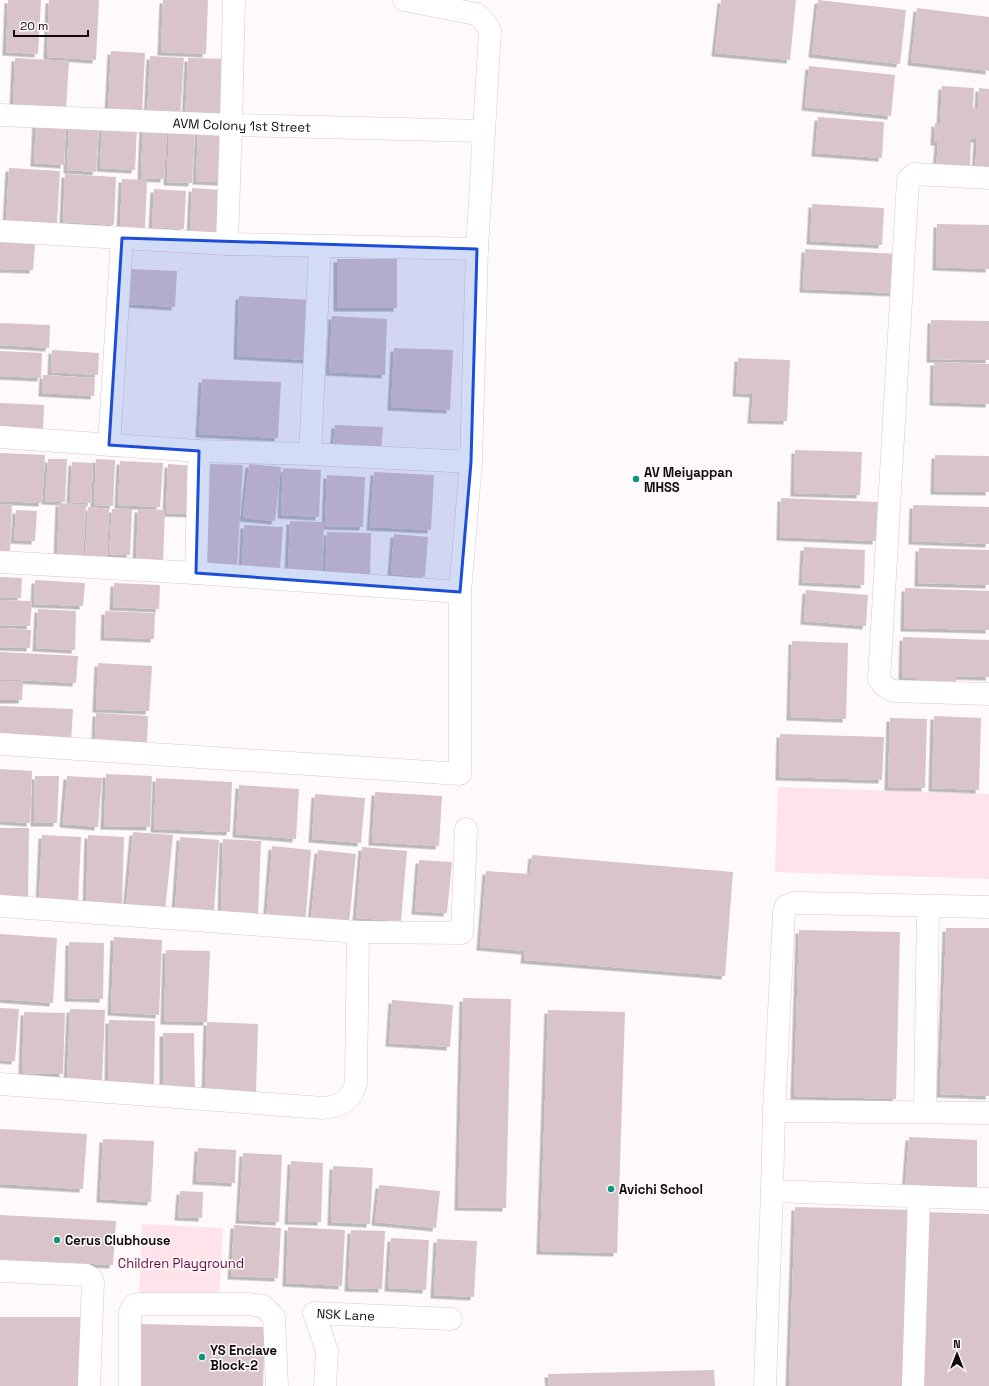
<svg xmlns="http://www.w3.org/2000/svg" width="989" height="1386" viewBox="0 0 989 1386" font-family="'Space Grotesk',sans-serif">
	<defs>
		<filter id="shadow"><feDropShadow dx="-3.5" dy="3.5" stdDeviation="0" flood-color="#0004"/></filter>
	</defs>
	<rect width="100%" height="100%" fill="#fef9fa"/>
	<path fill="#ffe3eb" d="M778 787 989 794V879L775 872Z
		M142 1224 223 1228 219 1301 139 1297Z"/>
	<path fill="#d9c4ca" filter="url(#shadow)" d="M8 0H41L38 54 6 52Z
		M49 0H99L96 60 47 57Z
		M163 0H208L206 54 161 52Z
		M721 0H796L790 60 715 53Z
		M818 0 906 10 900 64 812 54Z
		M917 8 989 17V71L911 62Z
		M111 51 145 53 142 114 108 113Z
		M150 56 184 58 180 119 147 118Z
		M15 58 69 61 66 110 13 108Z
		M188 58 230 59 227 122 185 120Z
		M809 66 895 75 891 116 805 107Z
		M942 86 974 88 973 108H978L979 88 989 89V172H975L977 139H971L970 171 936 169 938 142H934L935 123 940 124Z
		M818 117 884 122 882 158 815 153Z
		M36 120 66 122 64 165 34 163Z
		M69 124 99 125 96 172 67 170Z
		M102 124 137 126 135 170 100 168Z
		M143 125 167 126 164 179 141 178Z
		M169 129 195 130 192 183 167 182Z
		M198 131 224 133 221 182 196 181Z
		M9 168 60 171 57 224 6 222Z
		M65 174 116 177 114 225 63 222Z
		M122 179 147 180 145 229 120 227Z
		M192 188 221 190 219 238 190 236Z
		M154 189 186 191 184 229 152 227Z
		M812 204 884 208 882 245 810 241Z
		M937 224 989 225V269L936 267Z
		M0 242 35 244 33 270 0 269Z
		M805 249 899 254 897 293 803 289Z
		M337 259H397V308H337Z
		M130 269 177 271 175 307 128 304Z
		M239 296 312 300 309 360 237 356Z
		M332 316 387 319 385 375 329 372Z
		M931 320 989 321V360L930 359Z
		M0 323 50 325 49 348 0 345Z
		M394 348 453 350 450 410 391 407Z
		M52 350 99 353 98 375 51 372Z
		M0 351 42 353 41 378 0 376Z
		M738 358 790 360 787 421 751 420 753 394 736 393Z
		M934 362 989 364V404L933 402Z
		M43 375 95 378 94 396 42 393Z
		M202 379 281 382 278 438 199 434Z
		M0 403 44 405 43 432 0 430Z
		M335 425 383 427 381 453 333 451Z
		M795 450 862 452 860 495 794 493Z
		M0 453 45 455 42 503 0 501Z
		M935 455 989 456V492L934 491Z
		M48 459H67L65 502 45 501Z
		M96 459 115 460 113 506 94 505Z
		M120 461 163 463 160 507 118 505Z
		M72 462 93 463 91 503 70 502Z
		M168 464 196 466 194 514 166 513Z
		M209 464 243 465 237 568 203 566Z
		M249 464 281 467 275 521 243 518Z
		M283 468 321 470 319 517 281 515Z
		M374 472 434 475 431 530 370 527Z
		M327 475 365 477 363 527 325 526Z
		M781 498 878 502 876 541 780 537Z
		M59 503 86 505 83 558 57 557Z
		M0 504 12 505 10 553H0Z
		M913 505 989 507V544L912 541Z
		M88 507 109 509 107 557 85 556Z
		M112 509H132L130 555 109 554Z
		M138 509 165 510 163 561 136 559Z
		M16 510 37 511 35 541 14 540Z
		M290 521 324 522 322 572 288 570Z
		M244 525 283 527 280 568 242 566Z
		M327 532 371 533 370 576 325 575Z
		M394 534 428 537 425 577 391 574Z
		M804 547 865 550 864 585 802 582Z
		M919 548 989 550V585L918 583Z
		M0 577 22 578 21 598 0 597Z
		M35 580 85 583 83 606 34 604Z
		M114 583 160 585 159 609 113 607Z
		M905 588 989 591V630L904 628Z
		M806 590 868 595 866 626 804 621Z
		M0 600 32 601 30 626 0 625Z
		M38 609 76 611 75 650 36 648Z
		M105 611 155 613 154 639 104 637Z
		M0 628 31 630 30 648 0 647Z
		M903 637 989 640V677L956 676V684L916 683 917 678 902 677Z
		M792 641 848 643 846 719 790 717Z
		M0 652 78 656 76 683 0 679Z
		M98 663 152 666 149 711 96 709Z
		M0 681 23 682 22 700H0Z
		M0 706 73 709 71 742 0 738Z
		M96 713 148 716 147 746 95 744Z
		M934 716 981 718 979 790 932 788Z
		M890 718 927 719 925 788 888 787Z
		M780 734 884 737 882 780 779 777Z
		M0 769 32 771 30 823 0 821Z
		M106 774 152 776 150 827 104 826Z
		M35 776H59L57 823H34Z
		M67 776 102 778 98 827 63 824Z
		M156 778 232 782 230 832 154 829Z
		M239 785 299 789 296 839 236 834Z
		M375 792 442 796 439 846 372 842Z
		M315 794 365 798 361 843 312 839Z
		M0 828H29L28 899H0Z
		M133 832 173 835 165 911 126 908Z
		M42 835 81 837 78 903 39 901Z
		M88 835 124 837 122 906 86 905Z
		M180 837 219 840 214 912 175 909Z
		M223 839 261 841 258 917 221 915Z
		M272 846 311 850 305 926 266 922Z
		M362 847 407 851 401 921 356 918Z
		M318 850 356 854 349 923 311 919Z
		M532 855 733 872 725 976 524 960 525 951 480 947 486 871 530 874Z
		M419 860 452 862 447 913 415 911Z
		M946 928H989V1096L940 1094Z
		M799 930 900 932 896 1099 794 1096Z
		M0 934 57 938 53 1003 0 999Z
		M114 937 162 940 159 1015 111 1012Z
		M69 942 104 943 103 999 68 998Z
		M166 950 210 951 207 1022 164 1021Z
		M463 998 511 999 506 1208 458 1207Z
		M392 1000 453 1005 450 1047 389 1043Z
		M0 1008 19 1009 15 1061 0 1060Z
		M70 1009 105 1010 102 1083 67 1081Z
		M548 1010 625 1012 617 1253 540 1251Z
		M24 1012 65 1013 63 1074 22 1073Z
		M109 1020 155 1021 154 1086 108 1085Z
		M207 1022 258 1024 256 1092 205 1090Z
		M163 1033H194L195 1093H163Z
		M0 1129 87 1134 83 1189 0 1184Z
		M909 1137 977 1140V1193L905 1190Z
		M103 1139 154 1141 151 1202 100 1199Z
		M198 1148 236 1150 235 1183 196 1181Z
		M243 1153 282 1155 279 1222 239 1220Z
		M291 1161 323 1163 321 1222 288 1221Z
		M333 1166 373 1168 370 1224 331 1222Z
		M379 1185 440 1191 436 1228 375 1222Z
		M180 1191 203 1192 202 1218 178 1217Z
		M795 1207 911 1210 906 1386H789Z
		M926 1212 989 1214V1386H921Z
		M0 1215 116 1221 113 1265 0 1259Z
		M234 1225 281 1228 278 1278 231 1276Z
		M288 1227 345 1230 342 1286 286 1283Z
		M351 1230 385 1231 382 1289 348 1288Z
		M391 1238 429 1240 426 1290 388 1288Z
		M437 1239 477 1241 474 1297 434 1295Z
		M0 1317H82V1386H0Z
		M141 1324 265 1327 263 1386H139Z
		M714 1370 715 1386H549L548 1374Z"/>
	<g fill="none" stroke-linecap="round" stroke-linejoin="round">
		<g stroke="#dcc7cd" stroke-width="23">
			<g id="minor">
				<path id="s1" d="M0 115 231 125 484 131"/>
				<path d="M989 178 914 174 908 180 879 679C883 686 887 689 894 691L989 694"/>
				<path d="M0 231 227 244 477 249"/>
				<path d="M227 244 231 125 234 0"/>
				<path d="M0 437 199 451 310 454 471 462"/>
				<path d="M109 445 122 238"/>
				<path d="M310 454 320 246"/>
				<path d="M0 562 196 573 460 592"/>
				<path d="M196 573 199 451"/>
				<path d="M0 744 460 774V592L471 462 477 249 490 31C487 23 483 19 476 14L404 0"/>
				<path d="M0 906 358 932"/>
				<path d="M0 1084 323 1108C342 1106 351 1101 356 1083L358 932 462 933 466 829"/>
				<path d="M774 1111 784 913 786 906 793 903H800L989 907"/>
				<path d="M925 1112 928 907"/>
				<path d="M772 1191 774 1111 989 1113"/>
				<path d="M0 1271 86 1275 91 1278 93 1282 89 1386"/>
				<path d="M130 1386V1312L134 1305 141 1304H247L263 1306 274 1317 277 1386"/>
				<path id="s2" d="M325 1386 327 1351 314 1313 451 1319"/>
				<path d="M765 1386 772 1191 989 1199"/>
				<path d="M913 1386 919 1197"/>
			</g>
		</g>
		<use href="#minor" stroke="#fff" stroke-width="22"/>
	</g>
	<path fill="#1d4ed8" fill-opacity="0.2" stroke="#1d4ed8" stroke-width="3" stroke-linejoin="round" d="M122 238 477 249 471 462 460 592 196 573 199 451 109 445Z"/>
	<g fill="#0f947e" stroke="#fef9fa" stroke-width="1.5">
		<circle cx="636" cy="479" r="4"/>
		<circle cx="611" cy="1189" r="4"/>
		<circle cx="57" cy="1240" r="4"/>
		<circle cx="202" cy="1357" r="4"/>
	</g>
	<g text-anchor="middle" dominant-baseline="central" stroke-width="3" stroke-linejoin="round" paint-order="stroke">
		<g font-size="13" fill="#110a0c" stroke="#fef9fa">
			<text stroke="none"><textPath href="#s1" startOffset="242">AVM Colony 1st Street</textPath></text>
			<text stroke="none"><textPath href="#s2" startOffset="107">NSK Lane</textPath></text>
		</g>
		<g font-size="13" font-weight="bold" fill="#110a0c" stroke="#fef9fa" text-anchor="start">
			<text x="644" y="472">AV Meiyappan<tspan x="644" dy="15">MHSS</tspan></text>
			<text x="619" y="1189">Avichi School</text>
			<text x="65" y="1240">Cerus Clubhouse</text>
			<text x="210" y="1350">YS Enclave<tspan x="210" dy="15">Block-2</tspan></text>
		</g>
		<g font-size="13" fill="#670735" stroke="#fef9fa">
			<text x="181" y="1263">Children Playground</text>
		</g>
	</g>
	<g transform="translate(957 1354)" stroke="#fef9fa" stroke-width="3" paint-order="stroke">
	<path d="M0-3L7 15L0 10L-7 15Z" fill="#110a0c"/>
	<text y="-6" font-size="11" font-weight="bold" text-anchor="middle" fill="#110a0c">N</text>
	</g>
	<path d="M14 30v6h74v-6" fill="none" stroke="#110a0c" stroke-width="2"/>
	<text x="20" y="30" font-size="12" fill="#110a0c" stroke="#fef9fa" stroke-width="3" paint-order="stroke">20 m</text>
</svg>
